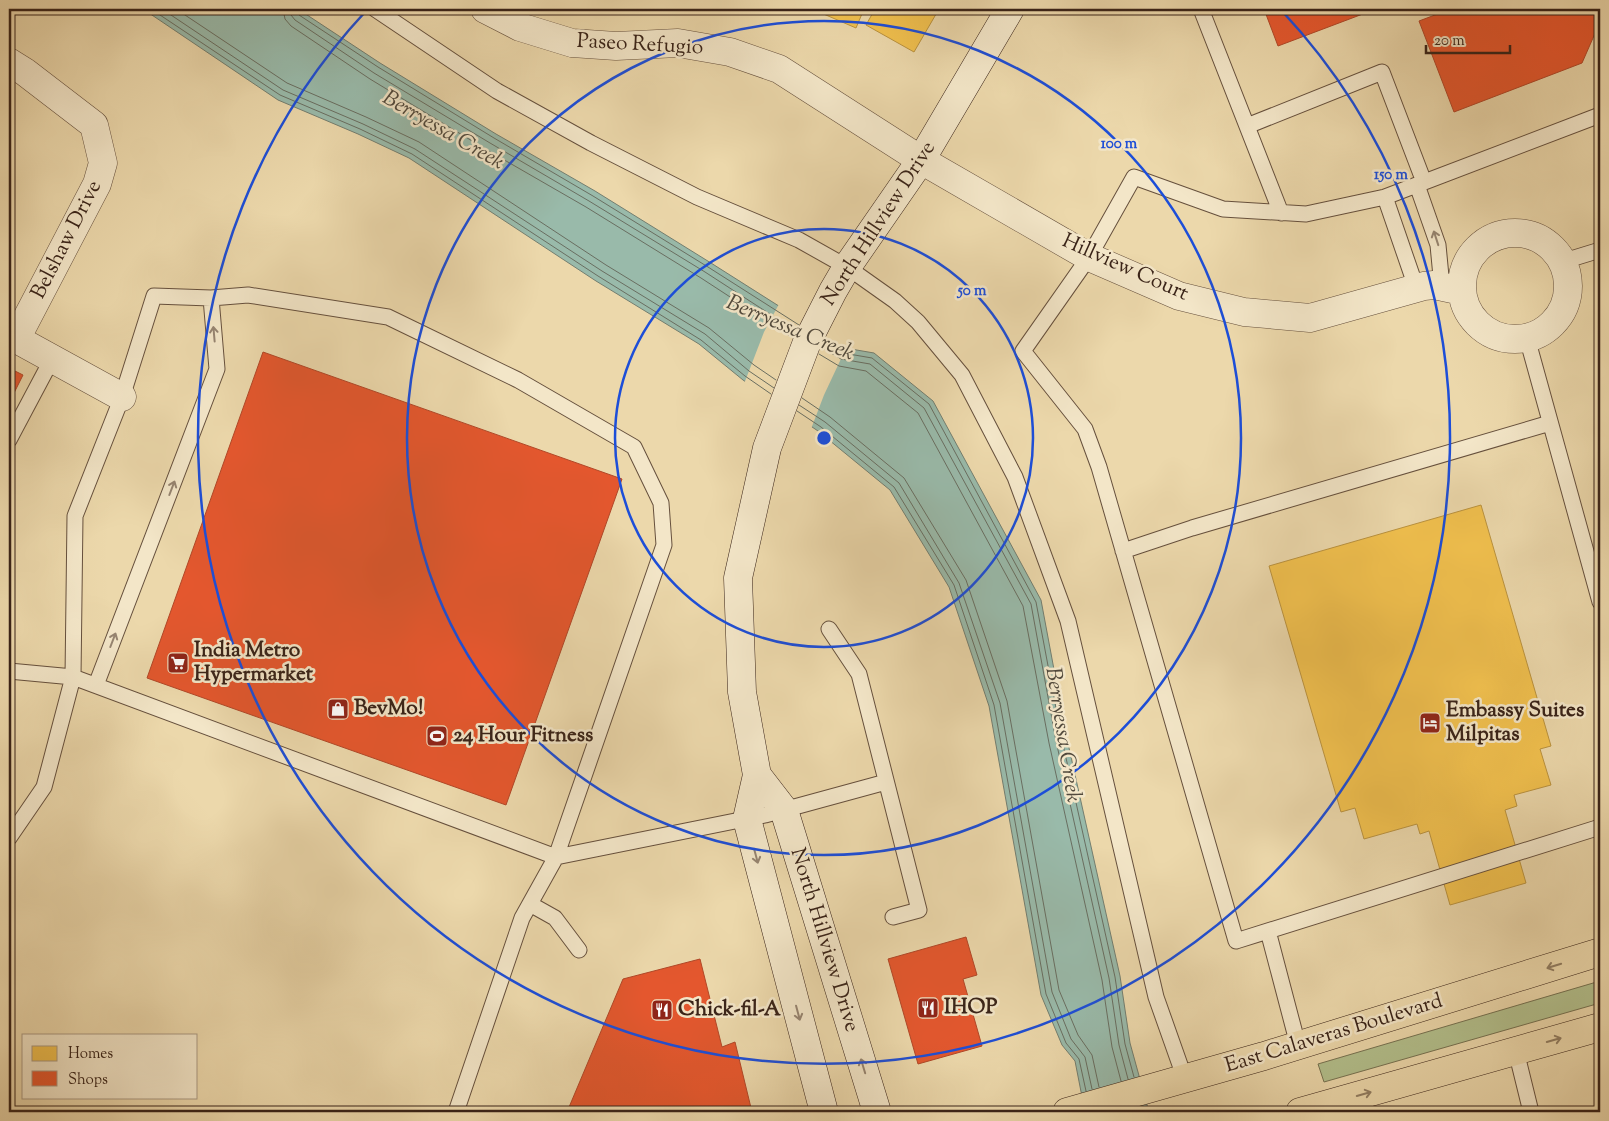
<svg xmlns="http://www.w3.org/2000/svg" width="1609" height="1121" viewBox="0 0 1609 1121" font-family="'Sorts Mill Goudy',serif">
	<rect width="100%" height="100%" fill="#ecd8ab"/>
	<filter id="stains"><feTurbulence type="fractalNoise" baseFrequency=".004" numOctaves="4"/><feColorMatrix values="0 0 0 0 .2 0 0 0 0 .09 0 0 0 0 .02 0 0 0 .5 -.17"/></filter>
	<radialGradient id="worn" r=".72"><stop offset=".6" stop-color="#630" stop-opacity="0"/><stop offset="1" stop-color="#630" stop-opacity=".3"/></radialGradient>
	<path fill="#b3c08d" stroke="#767252" d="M1600 981V1003L1324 1082 1318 1064Z"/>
	<path fill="#99baaa" stroke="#737e70" d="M143 9H298L380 63 496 134 595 191 711 263 845 348 874 353 933 401 1041 600 1067 739 1120 976 1130 1043 1149 1112H1085L1075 1061 1062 1045 1041 995 989 706 949 587 890 490 818 431 743 380 699 344 596 281 409 158 358 134 278 100Z"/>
	<path fill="#ecd8ab" d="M779 304 847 346 824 395 811 429 744 384 764 332Z"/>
	<path fill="#f2c14e" stroke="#ba923e" d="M812 9H864L856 28Z
		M875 9H939L914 52 866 25Z
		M1481 505 1551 746 1540 749 1551 785 1514 795 1517 806 1505 810 1526 883 1450 905 1429 831 1420 834 1417 824 1364 839 1355 808 1341 812 1269 566Z"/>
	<path fill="#e4572e" stroke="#b14727" d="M1264 9H1376L1278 46Z
		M1451 9H1600V22L1582 63 1454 112 1419 21Z
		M263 352 622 479 506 805 147 678Z
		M9 368 23 375 9 403Z
		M966 937 977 975 963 979 982 1046 918 1064 888 959Z
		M700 959 722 1047 735 1042 752 1112H567L623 979Z"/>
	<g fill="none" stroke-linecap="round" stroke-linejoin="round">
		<path stroke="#696e61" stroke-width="1" d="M151 9 280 95 360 129 412 154 598 276 701 340 745 376 771 394
			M162 9 283 90 363 124 415 149 602 271 705 334 749 371 774 388
			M176 9 287 83 366 117 419 142 606 265 709 328 754 365 776 380
			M283 9 285 19 291 26 370 79 487 150 586 207 701 278 793 338
			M290 9 291 15 295 20 374 73 490 143 589 201 705 272 796 331
			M296 9 299 15 378 67 494 138 593 196 708 267 799 325
			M824 341 843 353 872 358 929 404 1036 602 1062 740 1115 977 1125 1044 1134 1077
			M821 347 841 359 870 364 924 408 1031 604 1056 741 1109 978 1119 1045 1128 1079
			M819 354 839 366 866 371 918 413 1023 606 1049 743 1102 980 1112 1047 1121 1081
			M802 398 830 417 904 478 966 580 1007 701 1059 990 1078 1035 1092 1055 1099 1087
			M799 405 825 422 899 483 959 583 1000 703 1052 992 1071 1039 1085 1057 1092 1089
			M797 411 821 427 894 487 954 585 994 705 1046 994 1066 1043 1079 1059 1086 1091"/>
		<g stroke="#66503d" stroke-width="17">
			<path id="lane" d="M375 9 497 91 591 143 697 197 799 240 847 267 895 301 918 322 962 375 1015 477 1068 621 1156 997 1185 1079
				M1201 9 1281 213
				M1600 115 1385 197 1306 214 1223 209 1134 177 1089 257 1023 351 1085 429 1099 467 1236 941 1600 827
				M1247 126 1382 72 1424 182
				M1417 185 1438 245 1442 287
				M1385 197 1416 287
				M1561 262 1600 250
				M1527 338 1600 602
				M9 440 52 359
				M1123 551 1192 528 1550 423
				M829 629 859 674 919 910 893 917
				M9 671 73 677 556 857 765 815 886 782
				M96 685 217 369 211 298
				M9 838 44 787 73 677 75 516 122 397 154 296 211 298 248 295 388 317 518 380 634 447 661 503 664 545 556 857 522 918 456 1112
				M530 904 555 918 579 950
				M1268 931 1298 1045
				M1516 1051 1531 1112"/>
		</g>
		<g stroke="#66503d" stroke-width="29">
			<path id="street" d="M485 9 520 27 572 43 616 46 678 43 730 52 779 69 921 160 1089 257 1179 296 1244 312 1310 318 1424 286 1434 285 1462 291
				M9 62 25 72 94 125 103 163 97 184 16 339
				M1462 286a53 53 0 1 1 106 0a53 53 0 1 1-106 0Z
				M9 335 122 397"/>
		</g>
		<g stroke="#392318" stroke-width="29">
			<path id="secondary" d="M757 775 784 810 877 1112
				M824 1112 747 819 757 775 742 692 738 578 767 448 807 342 833 291 847 267 921 160 1010 9"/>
		</g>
		<g stroke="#392318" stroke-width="29">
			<path id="highway" d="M1067 1112 1264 1056 1600 952
				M1300 1112 1600 1027"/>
		</g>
		<use href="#lane" stroke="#f3e6c8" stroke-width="15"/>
		<use href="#street" stroke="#f3e6c8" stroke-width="28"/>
		<use href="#secondary" stroke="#f3e6c8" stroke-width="28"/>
		<use href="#highway" stroke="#ecd8ab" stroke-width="28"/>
	</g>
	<defs><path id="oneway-shaft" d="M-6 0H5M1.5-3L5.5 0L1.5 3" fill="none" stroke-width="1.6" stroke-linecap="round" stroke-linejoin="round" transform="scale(1.25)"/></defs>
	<g stroke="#968470">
		<use href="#oneway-shaft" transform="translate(1436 238) rotate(-108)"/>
		<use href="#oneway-shaft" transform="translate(214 334) rotate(-95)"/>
		<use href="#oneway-shaft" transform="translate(172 488) rotate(-69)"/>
		<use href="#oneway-shaft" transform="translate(113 640) rotate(-69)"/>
		<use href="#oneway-shaft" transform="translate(756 856) rotate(75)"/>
		<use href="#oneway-shaft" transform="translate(798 1013) rotate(75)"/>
		<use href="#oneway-shaft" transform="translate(863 1066) rotate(-107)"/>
	</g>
	<g stroke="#927e62">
		<use href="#oneway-shaft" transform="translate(1554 966) rotate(163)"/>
		<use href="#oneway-shaft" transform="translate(1554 1040) rotate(-16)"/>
		<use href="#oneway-shaft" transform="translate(1364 1094) rotate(-16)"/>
	</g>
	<g fill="none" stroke="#1d4ed8" stroke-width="2.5">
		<circle cx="824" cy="438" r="209"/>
		<circle cx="824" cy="438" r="417"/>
		<path d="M1282 11A626 626 0 1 1 366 11"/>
	</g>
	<defs>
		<g id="supermarket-square" transform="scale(1.125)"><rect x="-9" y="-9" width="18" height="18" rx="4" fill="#8f2418" stroke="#f3e6c8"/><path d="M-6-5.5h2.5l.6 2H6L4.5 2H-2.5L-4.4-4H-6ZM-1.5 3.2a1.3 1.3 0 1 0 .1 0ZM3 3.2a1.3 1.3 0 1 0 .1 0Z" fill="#fff"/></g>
		<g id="shop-square" transform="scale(1.125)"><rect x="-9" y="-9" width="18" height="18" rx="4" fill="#8f2418" stroke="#f3e6c8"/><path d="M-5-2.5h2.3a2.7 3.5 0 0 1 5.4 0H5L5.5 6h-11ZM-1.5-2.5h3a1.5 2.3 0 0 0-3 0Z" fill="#fff"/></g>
		<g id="hotel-square" transform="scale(1.125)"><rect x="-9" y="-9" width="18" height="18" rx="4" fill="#8f2418" stroke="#f3e6c8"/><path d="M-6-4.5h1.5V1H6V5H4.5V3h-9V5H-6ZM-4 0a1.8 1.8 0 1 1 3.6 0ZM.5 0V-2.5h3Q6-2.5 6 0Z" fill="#fff"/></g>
		<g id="stadium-square" transform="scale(1.125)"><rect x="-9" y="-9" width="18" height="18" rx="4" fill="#8f2418" stroke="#f3e6c8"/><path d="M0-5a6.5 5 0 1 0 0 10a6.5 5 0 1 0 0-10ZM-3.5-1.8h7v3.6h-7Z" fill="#fff"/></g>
		<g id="restaurant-square" transform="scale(1.125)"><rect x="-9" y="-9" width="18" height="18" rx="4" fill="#8f2418" stroke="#f3e6c8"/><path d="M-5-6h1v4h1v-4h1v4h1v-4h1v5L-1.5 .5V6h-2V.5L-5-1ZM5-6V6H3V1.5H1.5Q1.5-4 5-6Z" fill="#fff"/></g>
	</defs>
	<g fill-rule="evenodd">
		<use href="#supermarket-square" x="178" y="663"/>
		<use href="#shop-square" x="338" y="709"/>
		<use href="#hotel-square" x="1430" y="723"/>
		<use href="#stadium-square" x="437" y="736"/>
		<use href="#restaurant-square" x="928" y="1008"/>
		<use href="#restaurant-square" x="662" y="1010"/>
	</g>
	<g text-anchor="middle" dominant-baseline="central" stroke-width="5" stroke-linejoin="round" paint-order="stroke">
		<g font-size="21" fill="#392318" stroke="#f3e6c8">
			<text transform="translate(640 45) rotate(3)">Paseo Refugio</text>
			<text transform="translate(879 224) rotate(-57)">North Hillview Drive</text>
			<text transform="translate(67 240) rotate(-63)">Belshaw Drive</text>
			<text transform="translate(1125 268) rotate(24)">Hillview Court</text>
			<text transform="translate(824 940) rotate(73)">North Hillview Drive</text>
			<text transform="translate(1334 1034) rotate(-17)">East Calaveras Boulevard</text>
		</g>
		<g font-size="21" font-weight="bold" fill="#392318" stroke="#f3e6c8" text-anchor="start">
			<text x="194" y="651">India Metro<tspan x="194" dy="24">Hypermarket</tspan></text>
			<text x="354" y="709">BevMo!</text>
			<text x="1446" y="711">Embassy Suites<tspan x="1446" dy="24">Milpitas</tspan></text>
			<text x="453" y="736">24 Hour Fitness</text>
			<text x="944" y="1008">IHOP</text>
			<text x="678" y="1010">Chick-fil-A</text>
		</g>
		<g font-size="22" font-style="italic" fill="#51493c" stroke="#f3e6c8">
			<text transform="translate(443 131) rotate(30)">Berryessa Creek</text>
			<text transform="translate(790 329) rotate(23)">Berryessa Creek</text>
			<text transform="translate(1062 735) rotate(81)">Berryessa Creek</text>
		</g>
	</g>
	<circle cx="824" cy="438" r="8" fill="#1d4ed8" stroke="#f3e6c8" stroke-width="2.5"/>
	<g font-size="15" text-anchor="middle" font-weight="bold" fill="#1d4ed8" stroke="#f3e6c8" stroke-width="5" stroke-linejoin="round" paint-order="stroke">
		<text x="1119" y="148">100 m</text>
		<text x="1391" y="179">150 m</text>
		<text x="972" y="295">50 m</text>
	</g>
	<rect width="1609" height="1121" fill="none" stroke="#ecd8ab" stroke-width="30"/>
	<rect x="10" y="10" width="1589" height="1101" fill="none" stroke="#392318" stroke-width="2.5"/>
	<rect x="15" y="15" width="1579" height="1091" fill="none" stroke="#392318"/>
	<rect x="22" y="1034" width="175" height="65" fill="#f3e6c8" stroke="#a99882"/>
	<rect x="32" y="1046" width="25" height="15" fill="#f2c14e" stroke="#a99882"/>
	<text x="68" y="1058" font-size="15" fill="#392318">Homes</text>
	<rect x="32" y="1071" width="25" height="15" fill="#e4572e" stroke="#a99882"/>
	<text x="68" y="1084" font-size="15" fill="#392318">Shops</text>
	<path d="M1426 45v8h84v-8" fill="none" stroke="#392318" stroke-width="2.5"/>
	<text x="1434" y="45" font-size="15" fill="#392318" stroke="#f3e6c8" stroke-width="4" paint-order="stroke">20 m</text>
	<rect width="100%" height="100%" filter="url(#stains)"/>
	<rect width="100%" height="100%" fill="url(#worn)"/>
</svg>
